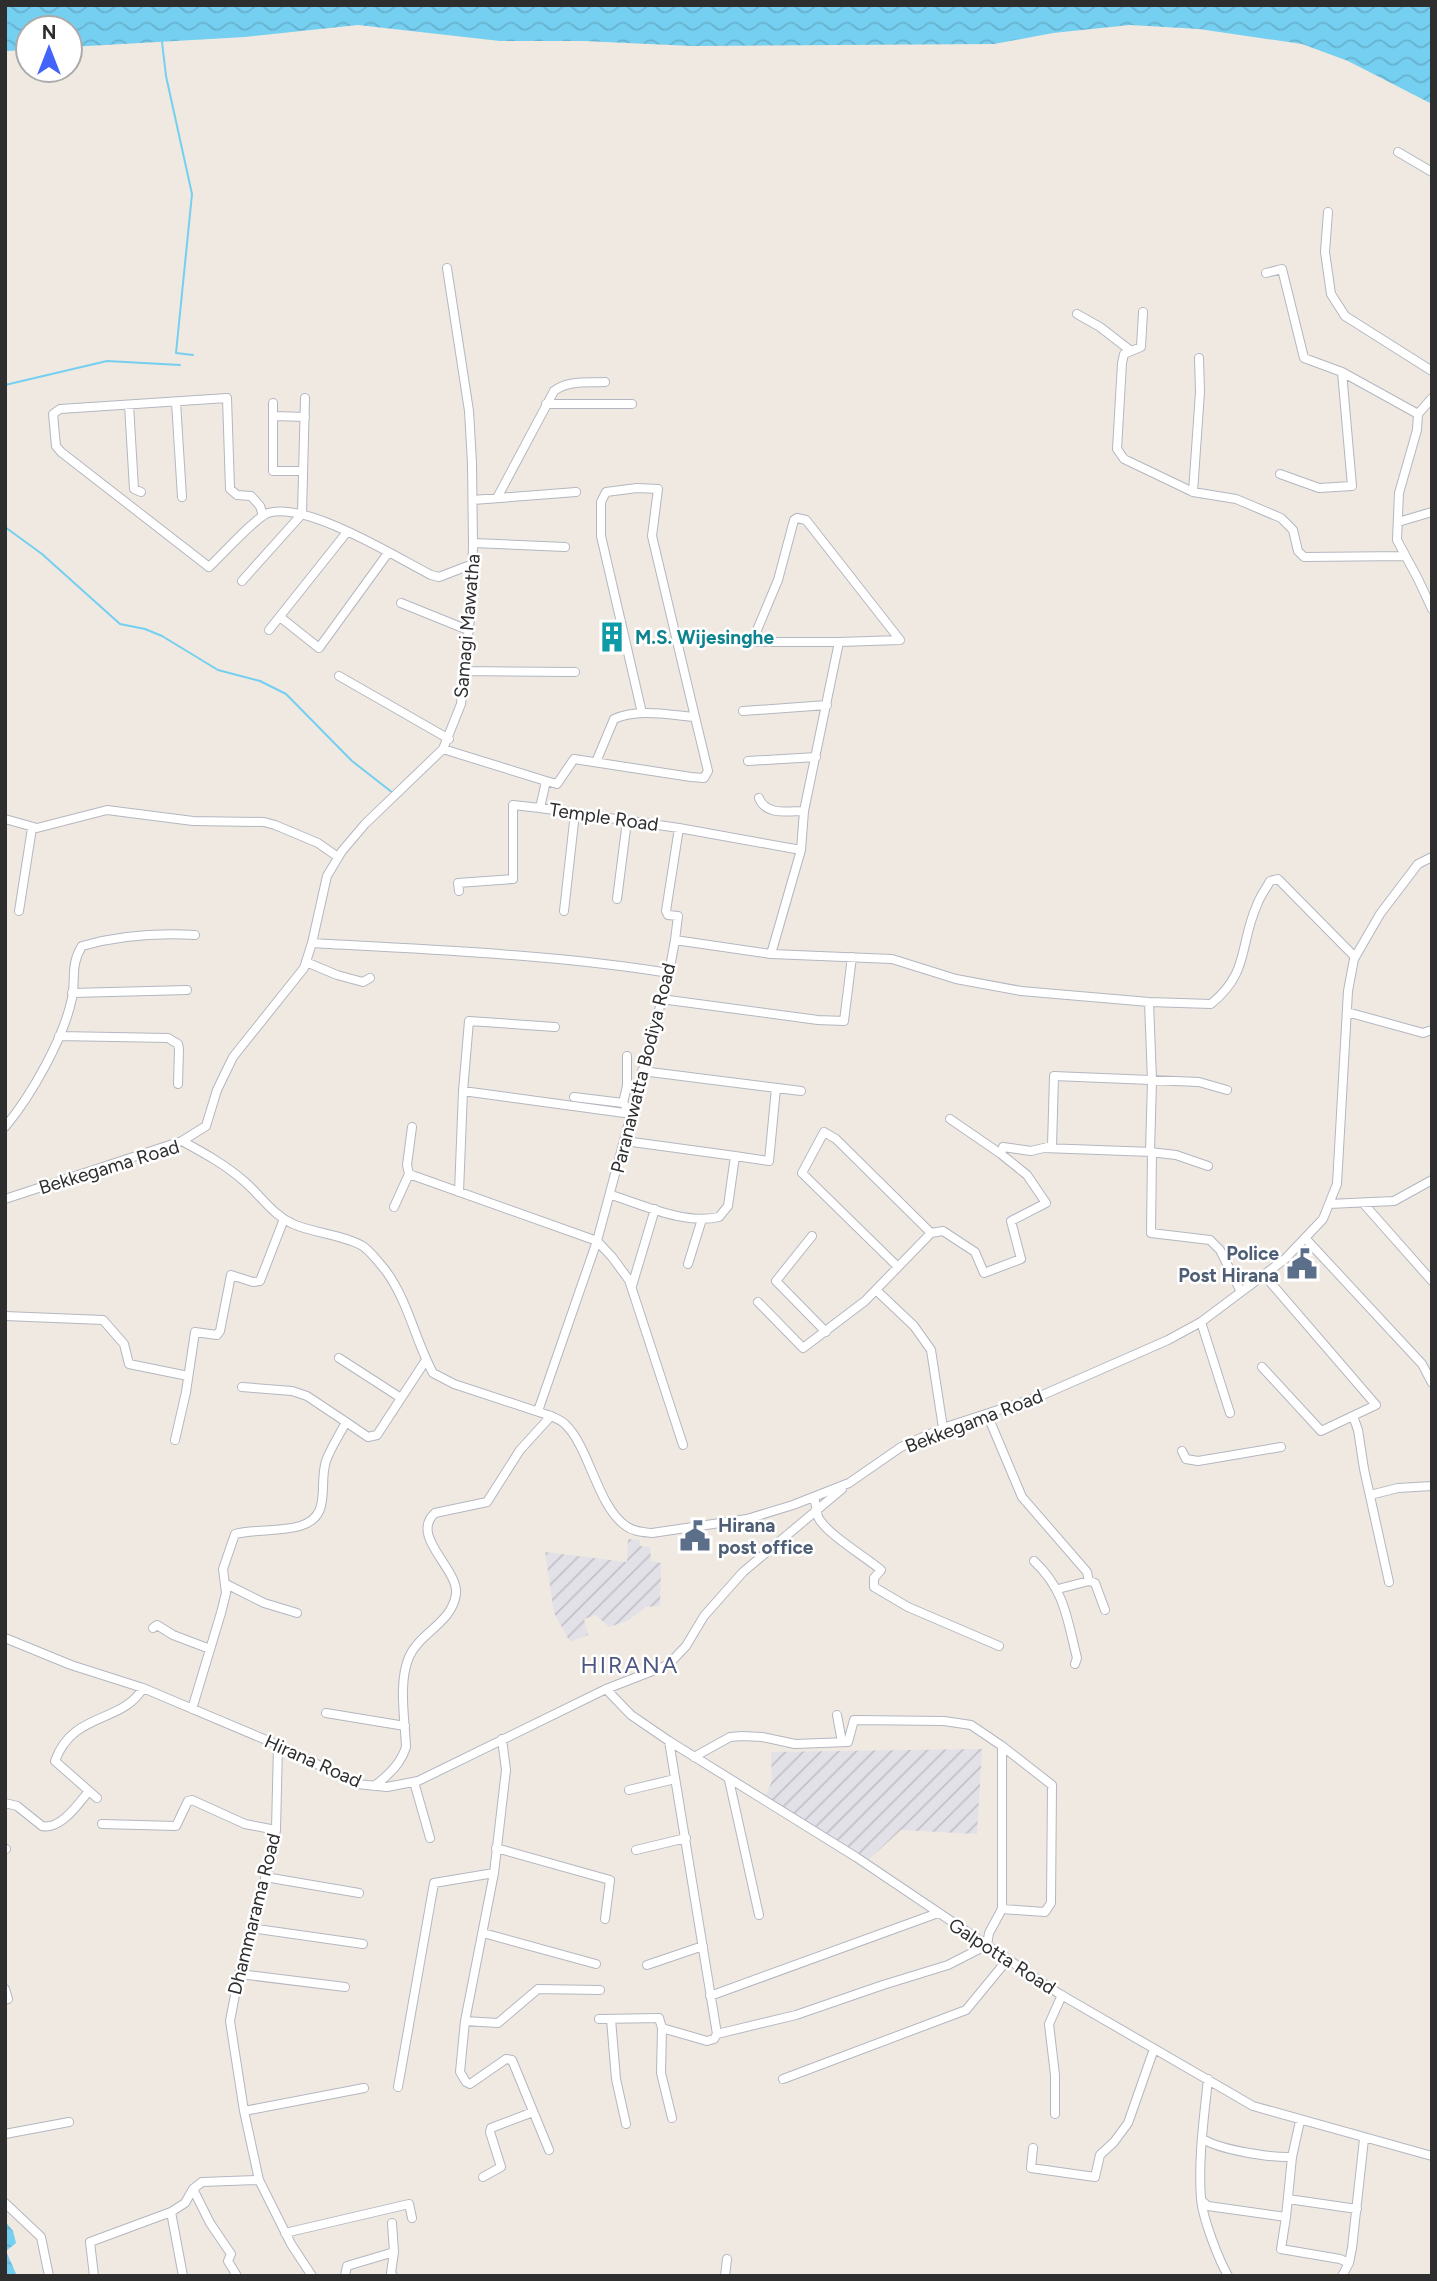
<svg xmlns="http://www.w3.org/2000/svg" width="1437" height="2281" viewBox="0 0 1437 2281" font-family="Figtree,sans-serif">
	<defs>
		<pattern id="industrial-furrows" width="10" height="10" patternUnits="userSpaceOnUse" patternTransform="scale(1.75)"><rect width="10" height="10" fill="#e3e1e8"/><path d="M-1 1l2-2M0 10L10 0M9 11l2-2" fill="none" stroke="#c3c1c7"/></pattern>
		<pattern id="water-waves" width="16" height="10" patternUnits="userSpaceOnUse" patternTransform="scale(1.75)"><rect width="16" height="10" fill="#75cff0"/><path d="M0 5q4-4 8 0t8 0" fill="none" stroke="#66b2ce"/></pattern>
	</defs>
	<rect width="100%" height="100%" fill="#efe9e1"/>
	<path fill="url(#industrial-furrows)" d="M628 1539 640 1540V1546L650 1547 651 1561 661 1563 660 1606 646 1607 627 1621 609 1627 596 1615 584 1619 588 1635 570 1642 554 1613 545 1552 627 1562Z
		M982 1749 977 1834 901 1830 867 1861 765 1797 772 1781 771 1752Z"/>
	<path fill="url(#water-waves)" d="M5 5H1432V104L1348 61 1302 44 1199 29 1130 25 1053 33 994 44 692 46 584 41H500L358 25 245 37 70 47V28H28V50L5 51Z
		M5 2221 13 2231 16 2243 6 2251 17 2276H5Z"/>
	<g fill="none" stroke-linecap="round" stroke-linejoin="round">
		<path stroke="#75cff0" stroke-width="2" d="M162 42 166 76 192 194 176 353 193 355
			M5 385 107 361 180 365
			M5 527 42 554 120 624 145 629 162 636 218 670 260 681 286 694 352 761 393 793"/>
		<g stroke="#b4b7c1" stroke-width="10">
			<path id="minor" d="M1398 152 1432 172
				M1328 212 1325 252 1331 294 1345 316 1432 371
				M1266 273 1282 269 1304 358 1342 372
				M1143 312 1141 347 1124 354 1122 363 1117 449 1124 459 1193 492 1236 499 1281 518 1293 530 1298 551 1304 557 1405 556
				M1077 314 1100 327 1131 351
				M1432 398 1418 414 1417 430 1399 493 1397 540 1418 579 1432 609
				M176 402 182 497
				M273 403V471H303
				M546 404H632
				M129 405 134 489 141 492
				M274 416 305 417
				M1280 474 1319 488 1352 486 1342 372 1418 414
				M1193 492 1200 392 1199 358
				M497 498 554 391C568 380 587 383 605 382
				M473 500 576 492
				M263 516 260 506 251 496 237 495 230 489 227 398 60 409 53 414 56 446 61 452 209 567C221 556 256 517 268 513 306 501 396 557 431 575L439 577 473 564
				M1398 522 1432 512
				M473 543 565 547
				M242 581 302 514 305 398
				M401 603 468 630
				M280 617 319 648 388 553
				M269 630 347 532
				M839 642H752L778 580 794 520 797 518 806 520 900 640
				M466 671 575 672
				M339 676 449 739
				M743 711 827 705
				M642 713 601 536V502L606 492 637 488 658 489 652 536 695 717
				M443 749 546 781 540 808 679 828 801 850
				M748 761 816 757
				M546 781 557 784 574 759 691 777 704 778 708 771 695 717C670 715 637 708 614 719L596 762
				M759 798C766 816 788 811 804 811
				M5 819 37 828 107 810 193 821 264 822 275 825 318 843 338 857
				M459 891 458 883 513 879V805L540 808
				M617 899 627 821
				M19 911 32 828
				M564 911 575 813
				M675 940 678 916 668 915 666 911 679 828
				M312 943C431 950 551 954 669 973
				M771 954 892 959 956 979 1021 991 1149 1002 1211 1004C1250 972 1239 945 1257 905 1260 896 1266 889 1270 881L1278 879 1355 957
				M306 962 337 975 363 982 370 978
				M72 993 187 990
				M661 999 818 1020 844 1021 852 957
				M1149 1002 1152 1080 1150 1152 1176 1155 1208 1166
				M1347 1012 1423 1033 1432 1030
				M555 1027 469 1021 463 1091 632 1114
				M59 1036 168 1038 178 1044 179 1049 178 1084
				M642 1071 801 1091
				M574 1097 623 1103 632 1114
				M623 1103 627 1086V1056
				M5 1127C31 1096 64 1038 72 998 76 978 70 965 82 946 117 936 159 933 195 935
				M182 1141 206 1126 217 1090 233 1057 304 968 312 943 327 876 342 851 365 824 443 749 461 704 471 608 473 545 472 463 469 411 447 268
				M1044 1148 1152 1152 1151 1233 1210 1240 1220 1250 1241 1292
				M1001 1154 1003 1147 1031 1151 1052 1146 1054 1076 1199 1082 1227 1090
				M735 1156 769 1161 776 1088
				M409 1174 407 1165 412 1127
				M459 1192 463 1091
				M611 1195C644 1205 684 1225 719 1217L728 1206 735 1156 625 1141
				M5 1199 182 1141C204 1153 226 1165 245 1182 261 1196 273 1215 293 1224 313 1233 349 1236 364 1247 372 1253 380 1264 386 1271 409 1303 415 1340 433 1373L454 1384 551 1416C555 1418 561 1420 565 1424 590 1448 597 1506 626 1526 634 1532 643 1532 652 1533L747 1519 793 1505 849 1483 901 1447 943 1428 1038 1397 1168 1340 1201 1322 1285 1259 1323 1219 1337 1184 1348 991 1354 959 1380 914 1418 864 1432 857
				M1363 1203 1432 1281
				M1329 1204 1394 1201 1432 1180
				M394 1207 409 1174 597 1241 612 1257 629 1280 683 1445
				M812 1236 776 1281 826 1332
				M1305 1238 1422 1364 1432 1383
				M688 1264 702 1219
				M898 1267 802 1173 824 1132 836 1139 931 1233
				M632 1286 655 1209
				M876 1290 914 1326 931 1350 943 1428
				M758 1302 803 1348 865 1301 931 1233 943 1231 975 1252 984 1273 1021 1259 1011 1221 1046 1203 1027 1175 1001 1154 950 1119
				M5 1316 103 1320 124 1344 129 1364 188 1376
				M1201 1322 1230 1413
				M339 1358 401 1398
				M1262 1367 1321 1431 1376 1405 1264 1275
				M242 1387 292 1391 307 1396 346 1422
				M538 1411 597 1241 669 973 675 940 771 954 801 850 804 811 839 642 900 640
				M987 1414 1022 1497 1087 1572 1089 1581
				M1353 1416 1358 1430 1364 1469 1389 1582
				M175 1440 186 1392 195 1332 217 1335 220 1331 231 1275 253 1282 260 1281 284 1219
				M1182 1451 1186 1459 1198 1461 1281 1447
				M1370 1495 1398 1488 1432 1486
				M814 1497C816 1503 816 1513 819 1519 830 1536 864 1556 881 1570L874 1578V1587L908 1607 999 1646
				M1034 1561C1065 1590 1067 1619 1077 1658L1075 1664
				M226 1584 264 1603 297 1613
				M1058 1589 1089 1581 1095 1583 1105 1610
				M153 1628 157 1625 173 1635 210 1649
				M5 1638 71 1665 143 1688 278 1745 357 1784 387 1787 418 1781 606 1689 668 1665 686 1646 704 1616 743 1572 842 1489
				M606 1689 631 1715 669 1741 856 1857 1058 1993 1253 2106 1432 2156
				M192 1709 221 1613 226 1593 223 1569 235 1534C256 1529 279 1532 300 1526 333 1516 318 1485 326 1461 331 1447 340 1434 346 1422L368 1437 377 1435 426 1360
				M326 1713 405 1726
				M837 1715 842 1742
				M502 1739 506 1770 494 1873 465 2021 460 2072 466 2082 470 2084 506 2059 512 2060 549 2150
				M669 1741 717 2034 796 2015 883 1985 948 1965 987 1945 989 1933 1002 1909 1045 1912 1051 1903 1052 1785 1002 1746V1909
				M278 1745 276 1830 271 1858 239 1974 230 2021 244 2111 259 2180 291 2244 312 2276
				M694 1757 730 1737 742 1736 762 1737 795 1744 848 1742 854 1720 944 1721 971 1725 1002 1746
				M729 1780 759 1915
				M414 1782 430 1838
				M374 1786C388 1776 401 1764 406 1747 405 1719 398 1683 409 1657 420 1632 452 1623 456 1594 459 1569 409 1536 435 1513L487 1502 520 1450 551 1416
				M629 1790 675 1779
				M89 1791 97 1798
				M5 1803 17 1806 42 1826C61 1830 78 1804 89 1791L55 1761C73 1711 122 1724 143 1688
				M102 1824 176 1826 188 1801 192 1800 245 1824 276 1830
				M496 1848 610 1880 605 1919
				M5 1849H6
				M636 1850 686 1838
				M265 1877 359 1893
				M251 1928 363 1944
				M483 1933 596 1964
				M647 1965 703 1946
				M239 1974 345 1987
				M5 1989 8 1999 5 2000
				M710 1996 938 1913
				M599 2019 659 2018 662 2028 707 2041 714 2039 717 2034
				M611 2019 616 2079 626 2124
				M465 2021 498 2023 538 1989 600 1990
				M662 2028 661 2073 672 2118
				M783 2079 966 2010 1008 1959
				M1208 2079C1204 2118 1198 2159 1201 2199 1203 2219 1218 2258 1228 2276
				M398 2087 434 1883 494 1873
				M244 2111 364 2088
				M1055 2114V2075L1049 2024 1062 1995
				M5 2134 69 2122
				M1203 2139C1220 2150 1272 2158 1292 2157
				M1033 2148 1031 2168 1095 2177 1100 2155 1114 2142 1128 2123 1154 2049
				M483 2177 501 2167 490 2132 491 2128 533 2112
				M193 2189 210 2223 231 2254 228 2261 237 2276
				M1288 2199 1357 2209
				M1202 2201 1208 2206 1286 2217 1281 2249 1340 2259 1349 2263
				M5 2203 41 2237 49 2276
				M171 2212 183 2276
				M1286 2217 1292 2157 1300 2121
				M392 2223 394 2252 391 2273 393 2276
				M285 2233 409 2204 412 2218
				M94 2276 90 2242 171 2212 185 2203 193 2189 202 2182 259 2180
				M345 2276 347 2266 394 2252
				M725 2276 727 2259
				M1342 2276 1349 2263 1352 2248 1364 2139"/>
		</g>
		<use href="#minor" stroke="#fff" stroke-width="8"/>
	</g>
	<defs>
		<g id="building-bare" transform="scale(2.415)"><path d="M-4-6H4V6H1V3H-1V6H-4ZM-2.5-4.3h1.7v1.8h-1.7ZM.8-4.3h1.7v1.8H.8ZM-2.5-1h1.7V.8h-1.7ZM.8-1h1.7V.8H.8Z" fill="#0f9aa8" stroke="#fff" stroke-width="2.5" paint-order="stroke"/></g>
		<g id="civic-bare" transform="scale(2.415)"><path d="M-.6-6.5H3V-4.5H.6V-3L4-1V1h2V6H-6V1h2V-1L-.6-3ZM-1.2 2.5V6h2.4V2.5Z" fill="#5c6f8a" stroke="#fff" stroke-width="2.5" paint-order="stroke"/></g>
	</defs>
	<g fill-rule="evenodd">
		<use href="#building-bare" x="612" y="637"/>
		<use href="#civic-bare" x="1302" y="1264"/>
		<use href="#civic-bare" x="695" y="1536"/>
	</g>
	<g text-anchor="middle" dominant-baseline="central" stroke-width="5" stroke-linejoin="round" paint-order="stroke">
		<g font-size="19" fill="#2e2e2e" stroke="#fff">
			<text transform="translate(467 626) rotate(-85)">Samagi Mawatha</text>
			<text transform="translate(604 817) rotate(8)">Temple Road</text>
			<text transform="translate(643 1068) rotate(-76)">Paranawatta Bodiya Road</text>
			<text transform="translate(109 1167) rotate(-17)">Bekkegama Road</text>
			<text transform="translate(974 1421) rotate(-21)">Bekkegama Road</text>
			<text transform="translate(313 1761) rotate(24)">Hirana Road</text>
			<text transform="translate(254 1914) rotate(-76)">Dhammarama Road</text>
			<text transform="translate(1002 1956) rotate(33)">Galpotta Road</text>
		</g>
		<g font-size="19" font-weight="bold" fill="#0d838f" stroke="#fff" text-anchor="start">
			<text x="635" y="637">M.S. Wijesinghe</text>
		</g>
		<g font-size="19" font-weight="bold" fill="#4e5e75" stroke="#fff" text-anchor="end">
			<text x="1279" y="1253">Police<tspan x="1279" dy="22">Post Hirana</tspan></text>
			<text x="718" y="1525" text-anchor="start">Hirana<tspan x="718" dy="22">post office</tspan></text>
		</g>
		<g font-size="23" letter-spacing="2" fill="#4d5680" stroke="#fff">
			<text x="630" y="1665">HIRANA</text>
		</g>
	</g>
	<rect width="1437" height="2281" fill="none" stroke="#2e2e2e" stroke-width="14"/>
	<g transform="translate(49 49)"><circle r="33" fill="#ffffff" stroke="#ababab" stroke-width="2"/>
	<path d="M0-5L12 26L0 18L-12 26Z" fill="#4264fb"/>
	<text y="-10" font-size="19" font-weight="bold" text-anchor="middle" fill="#2e2e2e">N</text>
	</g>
</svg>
